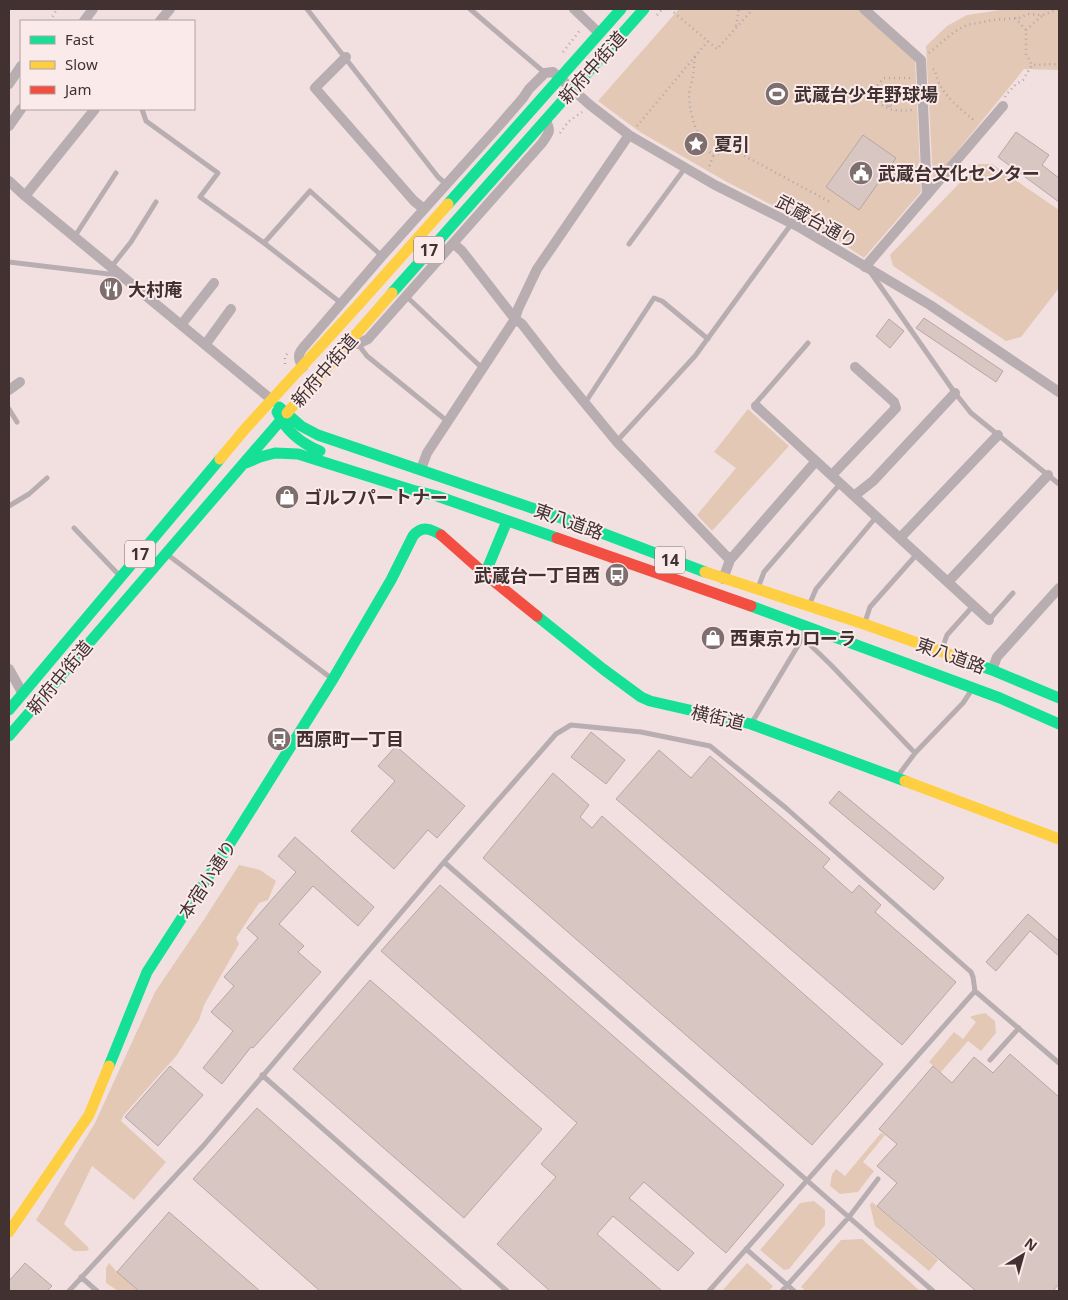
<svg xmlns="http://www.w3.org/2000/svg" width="1068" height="1300" viewBox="0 0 1068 1300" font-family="'Noto Sans','Noto Sans JP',sans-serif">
	<rect width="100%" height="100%" fill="#f2e0e0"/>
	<path fill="#e2c8b5" d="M679 9H859L915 58 921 192 864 258 828 234 727 182 640 132 598 101Z
		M1007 9H1059V70L1024 69 933 181 926 46 947 26 967 15Z
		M978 164H992L1059 210V288L1021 337 1006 341 893 266 890 255Z
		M748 409 789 446 712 531 697 515 736 468 714 452Z
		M239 865 260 870 276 881 268 900 259 903 236 938 239 944 204 1005 199 1020 177 1055 153 1082 123 1116 121 1121 166 1162 134 1200 92 1166 64 1224 89 1248 87 1251H74L36 1220 95 1123 155 992 205 918Z
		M985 1013 995 1021 996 1033 981 1051 968 1041 941 1072 929 1062 954 1032 963 1039 976 1022 970 1017 972 1016Z
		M881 1133 885 1135 863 1162 874 1171 858 1192 840 1194 830 1186 832 1174 836 1169 845 1176Z
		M814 1201 825 1210V1225L789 1269 784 1270 760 1250 800 1203Z
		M872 1202 938 1260 929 1271 875 1226 870 1205Z
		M862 1239 920 1291H806L801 1287 841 1240Z
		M109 1263 117 1272 139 1291H118L106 1283V1268Z
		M747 1263 773 1286 769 1291H722Z"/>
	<path fill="#d8c6c2" stroke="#b6a7a4" d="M884 88 897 98 890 107 877 98Z
		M1016 132 1049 155 1042 165 1059 178V202L998 157Z
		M863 135 896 158 859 210 826 187Z
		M924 318 1003 371 996 382 916 328Z
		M889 319 904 331 890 348 876 336Z
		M591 732 625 760 606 784 571 757Z
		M396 746 465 806 437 838 428 830 394 869 351 831 395 781 378 766Z
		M659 750 691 778 710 756 830 859 823 867 852 893 859 885 881 905 875 912 956 982 902 1045 616 799Z
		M553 773 589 805 580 817 592 828 602 816 883 1064 812 1145 483 858Z
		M839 791 944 878 934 890 829 803Z
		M295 837 374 907 358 926 313 886 279 924 304 946 298 952 321 972 253 1048 251 1047 222 1084 203 1068 233 1031 211 1012 234 986 224 977 258 938 247 928 296 872 278 856Z
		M440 885 784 1185 726 1253 644 1182 629 1198 694 1253 678 1271 613 1216 597 1234 662 1291H550L497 1244 556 1177 541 1164 577 1123 381 951Z
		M1028 914 1059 941V956L1030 931 996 971 986 962Z
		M370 980 542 1129 464 1218 293 1069Z
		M1010 1054 1059 1097V1284L1053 1291H976L877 1206 897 1183 877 1166 897 1144 879 1129 933 1066 952 1083 974 1057 993 1073Z
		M170 1066 203 1095 158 1146 125 1117Z
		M257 1108 463 1291H320L193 1179Z
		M169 1212 260 1291H139L117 1272Z
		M25 1263 52 1286 47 1291H9V1281Z"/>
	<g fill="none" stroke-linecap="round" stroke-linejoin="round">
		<path stroke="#b1a7a9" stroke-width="2.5" stroke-dasharray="1 4" stroke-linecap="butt" d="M670 9 717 49 753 9
			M657 15 663 9
			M1015 18 1026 30V54L1032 65
			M50 21 57 9
			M736 26 739 9
			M1026 30 1043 15
			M563 52 581 29
			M929 53 954 32 967 25 993 20 1019 18 1028 14 1043 15 1058 9
			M695 57C694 63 694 70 693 76 692 82 689 89 689 95 690 119 698 138 713 156L708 170
			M933 69 935 70C938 92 959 108 975 121
			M910 78H884L869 95C887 109 889 112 912 110
			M1005 97 1006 95 1016 84 1023 80 1032 65 1059 64
			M637 126 708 41
			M560 133 568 122 582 112
			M713 156 730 148 830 202
			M285 364V356L288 353"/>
		<path stroke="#b8aeb1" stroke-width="5" d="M307 9 438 177 446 184
			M470 9 545 73
			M142 109 146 121 218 173 200 197 264 243 341 303
			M75 236 116 173
			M264 243 310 191 382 256
			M629 244 685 168
			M9 262 117 275
			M112 266 131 242 156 202
			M871 273 955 393 971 413 1059 484
			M406 296 482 368
			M358 344 367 356 447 421
			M585 403 654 298 662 301 708 339
			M756 405V403L808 343
			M9 409 17 422
			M617 441 695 356 792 223
			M9 506 29 494 47 478
			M74 528 119 575
			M168 555 331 678
			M758 588 764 572 840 484
			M810 603 816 589 877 516
			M989 620 1013 593
			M865 622 870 607 917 554
			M803 638 831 665 915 753
			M942 649 947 635 973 606
			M751 724 799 644 807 627
			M897 777 915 753 963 703 971 691
			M444 862 933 1291
			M990 1060 1019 1028
			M262 1075 507 1291
			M746 1249 794 1291
			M81 1277 97 1291
			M69 1291 204 1145 444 862 556 734 571 725 641 732 710 746 786 808 971 972 973 977 975 991 1059 1063
			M709 1291 975 991
			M782 1291 849 1217 878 1179"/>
		<path stroke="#b8aeb1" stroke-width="10" d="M574 9 599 33
			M864 9 921 60 927 195
			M84 21 93 9
			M160 21 170 9
			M346 57 315 88 414 201 424 209
			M9 84 21 66
			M9 126 21 109
			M9 181 25 196 272 400
			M25 196 95 109
			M453 243 462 251 515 319 522 324 556 368 617 442 730 560 723 579
			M865 267 1003 106
			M181 325 214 283
			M350 341 358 344 368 339 542 143C549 133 552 131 545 120
			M205 345 231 309
			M303 367C295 355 300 351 308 342L382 256 497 128 523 98 529 89 545 73 553 72 590 105 629 135 715 185 799 227 930 305 1059 392
			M9 390 20 382
			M756 406 989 620
			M421 469 427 453 515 319 518 309 537 269 629 135
			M832 475 896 408 894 402 855 367
			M854 496 873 481 955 393
			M900 538 998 435
			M730 560 816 461
			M948 582 1048 475
			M9 669 23 694
			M992 670 997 657 1059 588"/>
		<path stroke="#16e098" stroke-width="11" d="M448 204 621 9
			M392 293 644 9
			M279 407 301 426 318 435 570 521 705 572
			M277 412C286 431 300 443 320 451
			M246 463 260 457 275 453 298 454 412 490 437 496 557 538
			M485 574 507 521
			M751 606 1000 698 1059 724
			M537 616 603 669 641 697 650 701 751 724 905 781
			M954 656 992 670 1059 698
			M9 710 220 459
			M9 736 287 413
			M109 1066 147 972 234 837 333 679 391 580 413 536C422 525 431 529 441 535"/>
		<path stroke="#ffcf43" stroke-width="11" d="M287 413 392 293
			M220 459 245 429 360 303 448 204
			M705 572 864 624 954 656
			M905 781 1059 839
			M9 1232 89 1115 109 1066"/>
		<path stroke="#f24e42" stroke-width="11" d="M441 535 485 574 537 616
			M557 538 751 606"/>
	</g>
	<defs>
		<g id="stadium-disc" transform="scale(1.25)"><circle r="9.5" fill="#7f6e6e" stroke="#fbeaea"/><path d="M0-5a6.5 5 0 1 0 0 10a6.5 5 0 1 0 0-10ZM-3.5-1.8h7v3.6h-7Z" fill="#fff"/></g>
		<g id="sight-disc" transform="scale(1.25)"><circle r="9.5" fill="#7f6e6e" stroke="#fbeaea"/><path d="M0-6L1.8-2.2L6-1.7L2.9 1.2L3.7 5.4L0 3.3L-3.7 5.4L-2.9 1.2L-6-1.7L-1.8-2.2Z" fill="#fff"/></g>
		<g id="civic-disc" transform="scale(1.25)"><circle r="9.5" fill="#7f6e6e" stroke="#fbeaea"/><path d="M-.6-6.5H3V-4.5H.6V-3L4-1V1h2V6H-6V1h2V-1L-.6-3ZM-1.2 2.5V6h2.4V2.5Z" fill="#fff"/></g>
		<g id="restaurant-disc" transform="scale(1.25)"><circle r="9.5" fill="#7f6e6e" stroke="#fbeaea"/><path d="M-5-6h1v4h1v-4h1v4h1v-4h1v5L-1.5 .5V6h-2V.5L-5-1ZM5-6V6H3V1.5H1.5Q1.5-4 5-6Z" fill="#fff"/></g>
		<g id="shop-disc" transform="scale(1.25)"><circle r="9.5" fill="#7f6e6e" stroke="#fbeaea"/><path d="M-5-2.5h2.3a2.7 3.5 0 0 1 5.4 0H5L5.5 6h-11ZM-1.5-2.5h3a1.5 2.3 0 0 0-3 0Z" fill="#fff"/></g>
		<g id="bus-disc" transform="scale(1.25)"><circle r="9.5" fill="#7f6e6e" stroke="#fbeaea"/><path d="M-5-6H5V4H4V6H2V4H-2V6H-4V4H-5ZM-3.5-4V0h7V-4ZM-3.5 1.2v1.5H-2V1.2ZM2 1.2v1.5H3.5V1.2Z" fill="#fff"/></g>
	</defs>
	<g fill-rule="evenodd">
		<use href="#stadium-disc" x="777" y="94"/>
		<use href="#sight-disc" x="696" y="144"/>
		<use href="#civic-disc" x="861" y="173"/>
		<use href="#restaurant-disc" x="111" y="289"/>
		<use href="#shop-disc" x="287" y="497"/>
		<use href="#bus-disc" x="617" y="575"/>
		<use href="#shop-disc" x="713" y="638"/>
		<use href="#bus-disc" x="279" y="739"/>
	</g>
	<g text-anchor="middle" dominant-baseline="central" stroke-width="4" stroke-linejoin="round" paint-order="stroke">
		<g fill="#fbeaea" stroke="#796868" stroke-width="1">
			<rect x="414" y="236.5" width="30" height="27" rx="4"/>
			<rect x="125" y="540.5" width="30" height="27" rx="4"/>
			<rect x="655" y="546.5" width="30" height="27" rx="4"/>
		</g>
		<g font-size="16" font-weight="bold" fill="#413131">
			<text x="429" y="250">17</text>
			<text x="140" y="554">17</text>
			<text x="670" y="560">14</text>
		</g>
		<g font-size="18" fill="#413131" stroke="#fbeaea">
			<text transform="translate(592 67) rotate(-48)">新府中街道</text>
			<text transform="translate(817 221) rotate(29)">武蔵台通り</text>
			<text transform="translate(324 370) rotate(-49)">新府中街道</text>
			<text transform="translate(569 521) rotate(20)">東八道路</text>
			<text transform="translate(951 655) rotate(20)">東八道路</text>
			<text transform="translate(59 677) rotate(-50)">新府中街道</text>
			<text transform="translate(718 717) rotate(13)">横街道</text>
			<text transform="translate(207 879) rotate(-57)">本宿小通り</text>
		</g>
		<g font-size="18" font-weight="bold" fill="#413131" stroke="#fbeaea" text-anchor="start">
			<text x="794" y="94">武蔵台少年野球場</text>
			<text x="714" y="144">夏引</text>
			<text x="878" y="173">武蔵台文化センター</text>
			<text x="128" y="289">大村庵</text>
			<text x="304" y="497">ゴルフパートナー</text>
			<text x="600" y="575" text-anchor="end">武蔵台一丁目西</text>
			<text x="730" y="638">西東京カローラ</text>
			<text x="296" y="739">西原町一丁目</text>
		</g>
	</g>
	<rect width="1068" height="1300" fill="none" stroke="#413131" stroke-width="20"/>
	<rect x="20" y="20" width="175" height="90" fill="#fbeaea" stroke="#b1a0a0"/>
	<rect x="30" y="36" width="25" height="8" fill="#16e098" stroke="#b1a0a0"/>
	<text x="65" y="45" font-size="15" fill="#413131">Fast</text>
	<rect x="30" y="61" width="25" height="8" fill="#ffcf43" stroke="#b1a0a0"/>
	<text x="65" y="70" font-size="15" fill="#413131">Slow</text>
	<rect x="30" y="86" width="25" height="8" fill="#f24e42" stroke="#b1a0a0"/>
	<text x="65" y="95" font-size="15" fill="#413131">Jam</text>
	<g transform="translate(1023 1255) rotate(37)" stroke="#fbeaea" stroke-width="4" paint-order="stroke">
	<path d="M0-4L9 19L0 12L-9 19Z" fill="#413131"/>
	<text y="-8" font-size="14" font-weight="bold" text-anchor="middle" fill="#413131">N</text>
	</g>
</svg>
